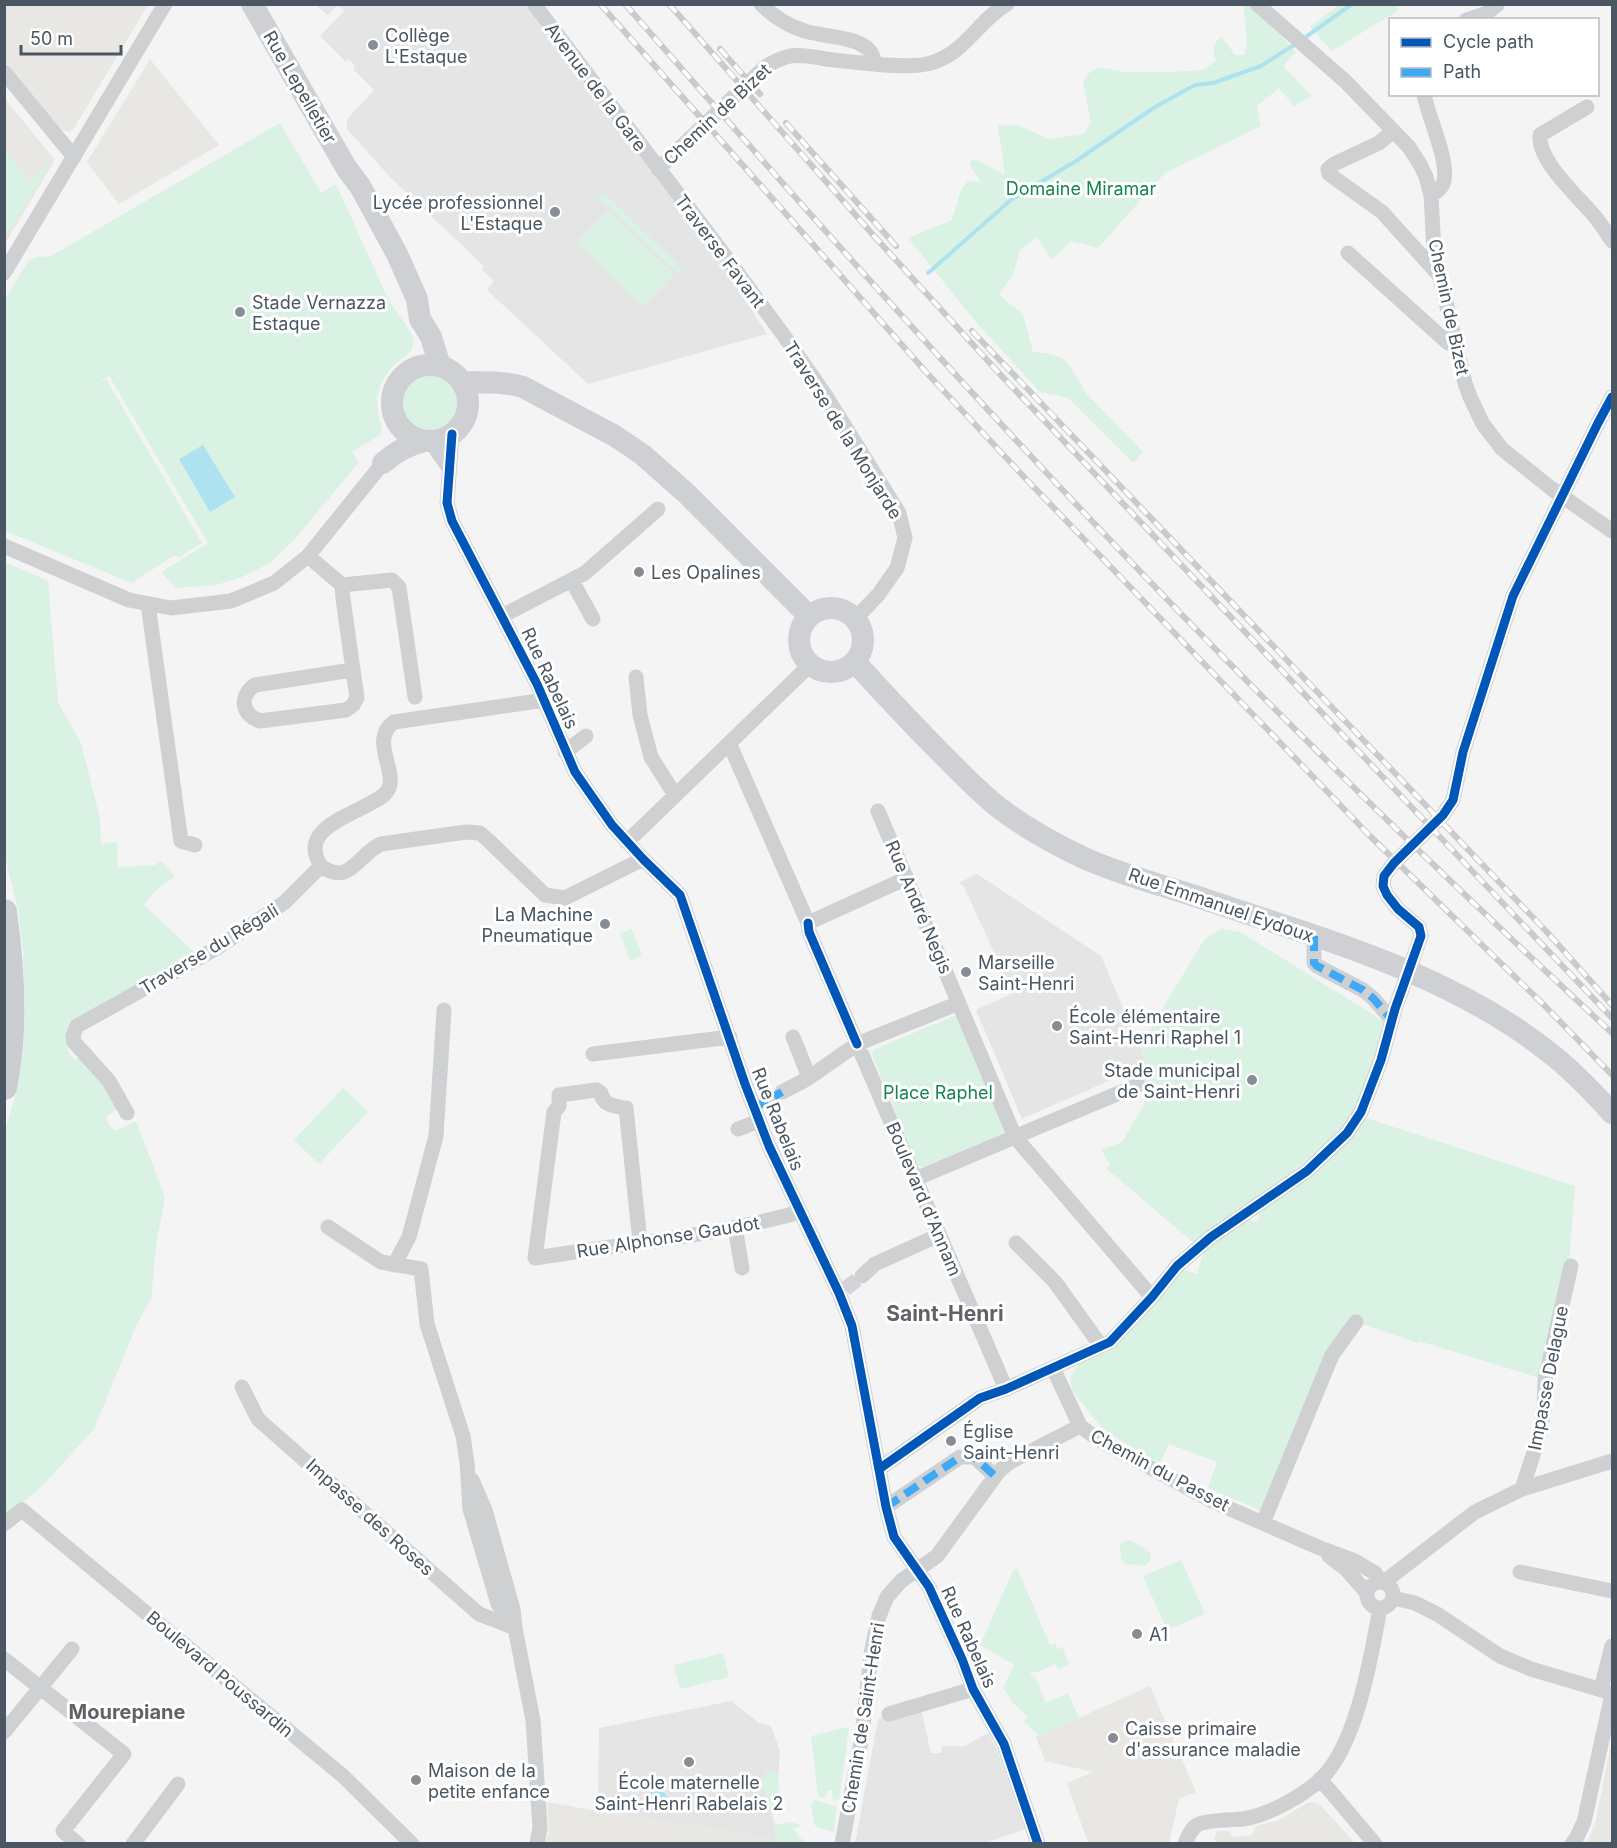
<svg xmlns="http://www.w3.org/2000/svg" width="1617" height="1848" viewBox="0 0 1617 1848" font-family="Inter,sans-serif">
	<rect width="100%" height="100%" fill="#f4f4f4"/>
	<path fill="#e8e7e3" d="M4 5H148L73 130 69 132 60 130 5 61Z
		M150 59 219 145 119 204 87 162Z
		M5 99 55 160 5 244Z
		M1150 1686 1196 1792 1179 1799 1169 1843H1088L1067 1783 1093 1772 1045 1761 1036 1737Z
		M1612 1738V1843H1586L1595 1825Z
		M547 1802 650 1820 726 1830 785 1843 545 1844 549 1832Z
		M1312 1802 1316 1803 1322 1807 1355 1843 1219 1844 1214 1840 1217 1831H1230L1232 1837 1252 1835 1256 1826 1279 1820 1307 1803Z"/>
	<path fill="#e6e5e6" d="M316 5H525L669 193 729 274 767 334 588 384 487 290 494 281 482 270 484 266 390 177 347 129V119L374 90 354 70V64L348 59 346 62 320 36 344 11 337 5 328 15Z
		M977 874 1101 956 1147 1064 1022 1119 976 1010 1013 993 964 887 959 883Z
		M731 1701 759 1723 771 1726 780 1751 778 1781 782 1812 772 1813 775 1825 776 1841 726 1830 650 1820 598 1810 599 1728Z
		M921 1709 931 1753H941L942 1746H965L988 1733 998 1752 1025 1829 985 1843 855 1844 878 1719Z"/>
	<path fill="#d9f2e3" d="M1243 5H1247L1267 20 1296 52 1283 66 1312 96 1294 106 1279 88 1257 106 1261 126 1165 173 1098 248 1071 241 1052 260 1037 237 1020 249 1014 272 999 295 1023 314 1033 352C1042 353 1055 353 1063 359 1070 365 1082 385 1086 393L1143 452 1133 463 1068 398 1040 392 976 322 908 238 952 220 961 190 968 181 981 182 969 165 971 161 975 159 1005 175 998 126 1017 125 1049 139 1084 134 1091 122 1083 82 1089 73 1099 67 1124 72H1172L1203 70 1216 61C1213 51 1211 43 1222 37L1235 55H1245L1247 38Z
		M1339 5H1397L1399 10 1332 51 1310 27Z
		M280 123 321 193 336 184 389 301 408 328 414 341 411 351 391 368 381 383 377 398 378 415 382 427 380 435 352 452 359 462 294 540 270 563 242 577 216 585 176 588 161 572 208 543 109 376 94 385 106 379 202 543 178 558 175 555 132 583 5 531 4 301 28 261 37 257 51 256Z
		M5 150 29 181 50 163 5 237Z
		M603 192 682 268 678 273 598 197Z
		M608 211 674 274 643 307 576 243Z
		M403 403a27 27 0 1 1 54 0a27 27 0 1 1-54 0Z
		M5 562 48 581 58 702 81 743 100 819 101 844 117 842 118 867 155 865 161 861 175 877 157 889 144 905 195 953 73 1025 67 1050 75 1060 82 1055 119 1107 106 1117 109 1125 116 1131 136 1121 165 1197 156 1246 151 1299 137 1324 94 1429 44 1484 5 1519 4 1134 15 1096 23 1054 25 1012 23 951 18 910 4 852Z
		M632 929 642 956 630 960 620 933Z
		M1221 929 1240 932 1369 1012 1387 1025 1357 1110 1328 1144 1271 1188 1235 1211 1195 1244 1107 1169 1110 1164 1101 1150 1122 1142 1146 1101 1133 1070 1147 1064 1140 1046 1199 948 1206 938Z
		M954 1016 957 1017 1005 1130 1002 1134 923 1167 918 1165 871 1053 875 1049Z
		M343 1088 368 1112 319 1164 294 1140Z
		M1363 1117 1575 1186 1569 1265 1543 1379 1419 1341 1418 1343 1359 1323 1356 1320 1264 1512 1208 1488 1217 1462 1169 1444 1160 1463 1103 1430 1073 1391C1068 1378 1072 1373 1080 1362L1183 1269 1197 1274 1205 1247 1244 1219 1258 1222 1261 1205Z
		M1129 1540C1141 1546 1160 1552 1145 1566L1125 1564 1121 1558 1120 1545 1123 1542Z
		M1181 1560 1205 1614 1167 1630 1143 1576Z
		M1017 1568 1050 1645 1055 1643 1058 1649 1062 1647 1069 1664 1058 1669 1055 1664 1036 1673 1035 1671 1031 1672V1675L1035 1677 1046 1703 1068 1693 1079 1718 1036 1737 1038 1734 1024 1722 1028 1717 1013 1703 1003 1688 1014 1665 980 1645 1013 1571Z
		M723 1653 729 1677 680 1689 674 1665Z
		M849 1727 839 1800 832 1799V1790L827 1791 826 1798 818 1797 811 1736Z
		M774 1771 778 1773V1781L782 1812 771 1813 760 1780 767 1772Z
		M815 1800 837 1807 834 1832 815 1826 811 1805Z
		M790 1822 801 1825 793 1829 805 1843H785L776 1841 775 1825Z"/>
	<path fill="#aee2f0" d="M203 445 235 497 210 512 179 459Z
		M646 1801a11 11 0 1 1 22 0a11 11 0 1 1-22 0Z"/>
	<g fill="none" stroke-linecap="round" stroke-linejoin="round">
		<path stroke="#aee2f0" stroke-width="4" d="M1303 39 1352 4
			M928 273 1012 199 1076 161 1155 107 1195 85 1213 83 1261 66 1297 43"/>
		<path stroke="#d2d4d7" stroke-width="15" stroke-dasharray="15 8" stroke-linecap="butt" d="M761 1104 782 1092
			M845 1289 862 1276"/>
		<path stroke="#ced0d2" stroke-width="15" d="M534 4 720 249 782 333 824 393 899 513 905 538 897 568 878 595 855 619
			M761 4C774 17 788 26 805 31 823 37 856 36 869 50 872 53 874 59 875 63
			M1257 4 1345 81 1409 147 1421 166 1426 177 1431 195 1434 251 1465 383 1470 397 1483 424 1502 449 1552 489 1612 531
			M1466 20 1487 13 1497 5
			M4 72 74 157
			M1424 94C1427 115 1453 168 1442 186 1439 190 1435 193 1431 195
			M1587 107 1540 135C1537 161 1580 198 1596 218 1602 226 1607 233 1612 241
			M1393 131 1379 143 1334 164 1328 169 1329 174 1382 212 1438 274
			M658 169 765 67C773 62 781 58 790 56 802 54 814 57 826 59 851 62 904 69 927 64 965 55 976 22 1007 4
			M1348 253 1448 343 1457 345
			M4 273 165 4
			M452 434 447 503 452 521 537 684 575 772 612 825 643 859 680 895 745 1084 769 1146 839 1293 852 1326 886 1507 894 1537 929 1587 962 1659 973 1689 1004 1744 1038 1844
			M430 441 449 468
			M4 546 129 600 171 608 231 601 274 583 308 556 383 463
			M308 556 342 585 343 599 357 698 353 705 346 710 260 721C241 714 239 696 255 685L352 670
			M572 581 593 619
			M342 585 392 580 399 587 415 697
			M148 604 181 841 195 845
			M502 616 585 573 658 509
			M636 677 640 715 651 757 675 795
			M730 745 808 923 809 932 1006 1389
			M565 752 586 736
			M878 811 1015 1137 1152 1297
			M627 842 811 664
			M321 866C295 825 362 814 385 794 403 776 367 741 394 722L545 700
			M808 923 907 878
			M1314 936V963L1317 966 1363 990 1373 998 1392 1020
			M793 1037 809 1077
			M593 1054 730 1037
			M782 1092 807 1079 857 1044 959 1003
			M127 1113 109 1081 74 1042 73 1036 77 1026 217 948 285 902 321 866C350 887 358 854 381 844L466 832 480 833 489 841 545 895 565 898 643 859
			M738 1129 759 1121
			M915 1179 1138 1085
			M328 1227 381 1262 421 1269 427 1324 463 1436 467 1463 470 1509 498 1604 515 1628
			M735 1227 742 1268
			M640 1242 626 1108C615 1106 603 1106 601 1093L596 1090 559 1095V1106L554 1112 535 1258C623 1244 714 1236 800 1212
			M1016 1243 1055 1282 1101 1346
			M394 1265 409 1237 436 1136 444 1010
			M862 1276 875 1264 939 1235
			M1053 1368 1080 1426 1099 1440 1212 1501 1320 1548 1353 1560 1375 1573 1381 1582
			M242 1387 258 1419 479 1614 515 1628
			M879 1469 980 1398 1006 1389 1110 1342 1152 1297 1177 1266 1211 1237 1307 1171 1347 1133 1361 1112 1381 1060 1395 1009 1421 936 1419 927 1398 909 1387 895 1383 886 1384 876 1394 863 1443 815 1453 800 1463 752 1513 596 1598 423 1612 397
			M472 1480 485 1510 513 1609 515 1628 533 1720 540 1828 537 1844
			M1522 1489 1538 1440 1544 1410 1545 1380 1571 1266
			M886 1507 960 1457H974L995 1476
			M1263 1523 1332 1355 1356 1322
			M4 1524 22 1510 343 1776 412 1844
			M1329 1556 1346 1569 1367 1593
			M1520 1572 1612 1591
			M1384 1582 1475 1512 1522 1489 1612 1461
			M1367 1595a13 13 0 1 1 26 0a13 13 0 1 1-26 0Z
			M1393 1598 1415 1603 1437 1614 1500 1656 1531 1669 1612 1693
			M4 1659 124 1754 63 1831 78 1844
			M1601 1689 1612 1646
			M889 1714 973 1689
			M4 1732 72 1649
			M1320 1779 1375 1844
			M133 1844 178 1784
			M842 1844 862 1736 871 1654 879 1616 887 1597 901 1581 937 1556 999 1471 1010 1462 1080 1426
			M1185 1844C1188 1836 1191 1829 1197 1825 1205 1820 1232 1820 1243 1819 1268 1815 1301 1797 1320 1780 1357 1745 1371 1657 1380 1608
			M1572 1844 1576 1839 1584 1822 1612 1694"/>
		<path stroke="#ced0d4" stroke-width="22" d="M252 4 347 169 360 186 397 254 417 299 420 319 431 337 440 366
			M392 403a38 38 0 1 1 76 0a38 38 0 1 1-76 0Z
			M462 382C482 383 504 381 523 387L615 436 643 455 687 494 809 616
			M383 463C397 451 408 445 425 441
			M799 640a32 32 0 1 1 64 0a32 32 0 1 1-64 0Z
			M855 662C884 694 914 726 945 757 962 774 979 792 998 807 1024 827 1054 844 1084 858 1119 874 1158 884 1195 896 1318 938 1447 971 1550 1053 1573 1071 1593 1092 1612 1113"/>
		<path stroke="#caced1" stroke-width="26" d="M4 912C12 969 16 1031 4 1087"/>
		<g stroke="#c9cacc" stroke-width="6">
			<path id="rail" d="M600 4 926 372 1026 479 1371 837 1546 1007 1612 1075
				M625 4C847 258 1072 509 1312 746 1410 844 1511 939 1612 1033
				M669 4 874 236 998 372 1612 1018
				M720 49 760 94
				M786 123 896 246
				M972 331 1546 931 1612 1005"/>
		</g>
		<use href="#rail" stroke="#fff" stroke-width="4" stroke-dasharray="11" stroke-linecap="butt"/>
		<path stroke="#3fa9f5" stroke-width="8" stroke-dasharray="15 8" stroke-linecap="butt" d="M1314 936V963L1317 966 1363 990 1373 998 1392 1020
			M754 1108 782 1092
			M886 1507 960 1457H974L995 1476"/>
		<g stroke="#fff" stroke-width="13">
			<path id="cycleway" d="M452 434 447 503 452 521 537 684 575 772 612 825 643 859 680 895 745 1084 769 1146 839 1293 852 1326 886 1507 894 1537 929 1587 962 1659 973 1689 1004 1744 1038 1844
				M808 923 809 932 857 1044
				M879 1469 980 1398 1006 1389 1110 1342 1152 1297 1177 1266 1211 1237 1307 1171 1347 1133 1361 1112 1381 1060 1395 1009 1421 936 1419 927 1398 909 1387 895 1383 886 1384 876 1394 863 1443 815 1453 800 1463 752 1513 596 1598 423 1612 397"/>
		</g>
		<use href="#cycleway" stroke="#0057b8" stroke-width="9"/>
	</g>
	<g fill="#868d94" stroke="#fff" stroke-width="2">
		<circle cx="373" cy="45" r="6"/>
		<circle cx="555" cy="212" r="6"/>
		<circle cx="240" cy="312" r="6"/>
		<circle cx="639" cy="572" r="6"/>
		<circle cx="605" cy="924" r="6"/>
		<circle cx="966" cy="972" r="6"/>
		<circle cx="1057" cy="1026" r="6"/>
		<circle cx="1252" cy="1080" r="6"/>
		<circle cx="951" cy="1441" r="6"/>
		<circle cx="1137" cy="1634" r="6"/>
		<circle cx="1113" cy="1738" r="6"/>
		<circle cx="689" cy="1762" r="6"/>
		<circle cx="416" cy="1780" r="6"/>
	</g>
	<g text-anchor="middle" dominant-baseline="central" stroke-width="6" stroke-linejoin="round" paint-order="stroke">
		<g font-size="18" fill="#4a5661" stroke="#fff" text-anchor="start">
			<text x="385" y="35">Collège<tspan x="385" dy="21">L'Estaque</tspan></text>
			<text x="543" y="202" text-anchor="end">Lycée professionnel<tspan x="543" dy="21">L'Estaque</tspan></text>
			<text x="252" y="302">Stade Vernazza<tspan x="252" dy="21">Estaque</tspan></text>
			<text x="651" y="572">Les Opalines</text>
			<text x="593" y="914" text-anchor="end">La Machine<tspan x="593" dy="21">Pneumatique</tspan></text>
			<text x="978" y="962">Marseille<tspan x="978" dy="21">Saint-Henri</tspan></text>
			<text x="1069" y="1016">École élémentaire<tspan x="1069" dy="21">Saint-Henri Raphel 1</tspan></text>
			<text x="1240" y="1070" text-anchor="end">Stade municipal<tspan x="1240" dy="21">de Saint-Henri</tspan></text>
			<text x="963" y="1431">Église<tspan x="963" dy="21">Saint-Henri</tspan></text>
			<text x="1149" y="1634">A1</text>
			<text x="1125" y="1728">Caisse primaire<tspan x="1125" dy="21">d'assurance maladie</tspan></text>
			<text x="428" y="1770">Maison de la<tspan x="428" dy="21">petite enfance</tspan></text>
			<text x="689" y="1782" text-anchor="middle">École maternelle<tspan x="689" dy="21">Saint-Henri Rabelais 2</tspan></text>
		</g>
		<g font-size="18" fill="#4a5661" stroke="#fff">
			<text transform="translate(300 87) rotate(60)">Rue Lepelletier</text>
			<text transform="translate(596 87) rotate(53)">Avenue de la Gare</text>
			<text transform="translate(717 114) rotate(-43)">Chemin de Bizet</text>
			<text transform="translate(720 251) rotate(53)">Traverse Favant</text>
			<text transform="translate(1449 307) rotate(78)">Chemin de Bizet</text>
			<text transform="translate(843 430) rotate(58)">Traverse de la Monjarde</text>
			<text transform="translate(550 678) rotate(65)">Rue Rabelais</text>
			<text transform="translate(1221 905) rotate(19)">Rue Emmanuel Eydoux</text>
			<text transform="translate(919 907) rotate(67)">Rue André Negis</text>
			<text transform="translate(209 949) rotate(-31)">Traverse du Régali</text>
			<text transform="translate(778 1119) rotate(68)">Rue Rabelais</text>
			<text transform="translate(924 1199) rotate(67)">Boulevard d'Annam</text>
			<text transform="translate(668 1237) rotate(-9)">Rue Alphonse Gaudot</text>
			<text transform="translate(1548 1378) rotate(-79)">Impasse Delague</text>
			<text transform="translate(1160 1470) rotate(28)">Chemin du Passet</text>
			<text transform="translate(370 1517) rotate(42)">Impasse des Roses</text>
			<text transform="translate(969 1637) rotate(66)">Rue Rabelais</text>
			<text transform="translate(220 1674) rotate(40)">Boulevard Poussardin</text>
			<text transform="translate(863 1718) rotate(-81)">Chemin de Saint-Henri</text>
		</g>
		<g font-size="18" fill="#17864f" stroke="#fff">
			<text x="1081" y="188">Domaine Miramar</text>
			<text x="938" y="1092">Place Raphel</text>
		</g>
		<g font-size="20" font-weight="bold" fill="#5f6368" stroke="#fff">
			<text x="127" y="1712">Mourepiane</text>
		</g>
		<g font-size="21" font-weight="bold" fill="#5f6368" stroke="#fff">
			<text x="945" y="1313">Saint-Henri</text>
		</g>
	</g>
	<rect width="1617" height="1848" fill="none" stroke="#4a5661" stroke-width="12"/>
	<rect x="1389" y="18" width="210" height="78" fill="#ffffff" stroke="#b7bbc0" stroke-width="1.5"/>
	<rect x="1401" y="38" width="30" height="9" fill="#0057b8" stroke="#b7bbc0" stroke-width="1.5"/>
	<text x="1443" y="48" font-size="18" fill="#4a5661">Cycle path</text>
	<rect x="1401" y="68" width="30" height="9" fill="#3fa9f5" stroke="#b7bbc0" stroke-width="1.5"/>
	<text x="1443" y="78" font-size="18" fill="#4a5661">Path</text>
	<path d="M21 45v9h100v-9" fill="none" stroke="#4a5661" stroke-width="3"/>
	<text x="30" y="45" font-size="18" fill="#4a5661" stroke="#ffffff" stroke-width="4.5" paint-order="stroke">50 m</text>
</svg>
